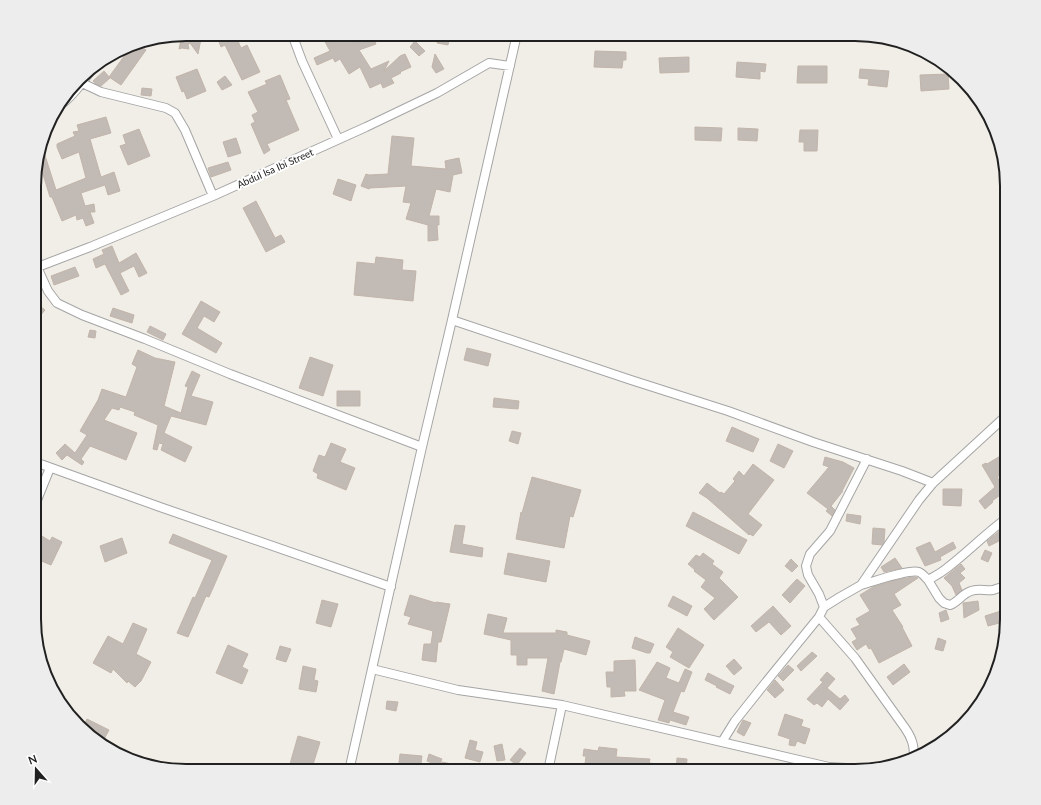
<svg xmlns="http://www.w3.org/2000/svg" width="1041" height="805" viewBox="0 0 1041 805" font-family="Lato,sans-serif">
	<rect width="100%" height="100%" fill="#f1eee7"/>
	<path fill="#c2bab4" stroke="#c2b5aa" d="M186 34H202L198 54 190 43 188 45 189 49 182 48 179 49 182 35Z
		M216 34H235L241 48 247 45 260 72 242 80 225 45 221 47Z
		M321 34H349L353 42 372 35 376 44 359 50 371 69 389 61 384 71 400 56 405 54 411 67 400 72 401 73 391 78 394 83 383 88 381 83 370 88 360 67 349 74 340 59 335 62 333 58 317 65 314 58 330 51Z
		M438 34H450L448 45 437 43Z
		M415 41 425 51 419 56 410 47Z
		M136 43 146 50 121 85 109 77 133 44Z
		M595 51 626 52V60H623L622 68 594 67Z
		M435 54 444 69 436 73 432 67Z
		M689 57V72L660 73 659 58Z
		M737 62 766 64 765 72 760 71V79L736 77Z
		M798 66H827V83H797Z
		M197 69 206 91 187 99 184 91 182 92 176 77Z
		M860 69 889 71 887 87 868 85 869 79 859 78Z
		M104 71 110 78 101 86 96 84 93 81Z
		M948 74 949 89 921 91 920 75Z
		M280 75 290 99 286 100 299 130 267 144 270 150 264 154 251 124 255 122 252 115 258 112 248 92 267 84 265 81Z
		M225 76 232 85 222 90 217 82Z
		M142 88 152 89 151 96 141 95Z
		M106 117 111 133 90 139 101 177 114 172 120 191 108 195 105 185 81 193 85 206 94 204 95 212H90L94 223 86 226 83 218 77 220 76 215 62 221 52 197H50L38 158 42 146 56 190 86 178 79 152 62 159 57 147V144L75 136 73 132 79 131 77 125Z
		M695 127 722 128 721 141 695 140Z
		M738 128 758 129 757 141 738 140Z
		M139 129 150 156 128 165 120 146 126 144 123 135Z
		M800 130H818L817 151H804V142H799Z
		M392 136 414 138 411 166 446 169 445 161 459 158 462 173 453 175 450 192 436 189 429 216H439V225H437L438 240 428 241V225L406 219 411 203 403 202 406 186 370 188 369 189 361 186 366 174 369 175 388 174Z
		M236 138 241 153 228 157 223 142Z
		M228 162 231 170 211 177 208 168Z
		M338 179 356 185 351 201 333 194Z
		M256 201 275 238 281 235 285 242 266 252 243 208Z
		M112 246 119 263 136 253 147 273 139 277 134 266 120 273 129 291 121 295 105 264 96 268 93 259 104 254 102 250Z
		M376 257 403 260 402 270 416 271 413 301 354 295 357 262 375 264Z
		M75 267 79 276 54 285 51 276Z
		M201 301 220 312 214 322 204 316 197 328 222 343 216 353 182 334Z
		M35 302 45 310 35 322Z
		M113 308 134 315 132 323 110 316Z
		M150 326 166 334 163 340 147 332Z
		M90 330 96 331 95 338 88 337Z
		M467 348 491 354 488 366 464 360Z
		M138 350 155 358 175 362 164 406 181 413 188 387 185 386 192 371 200 375 191 396 213 402 206 425 171 416 164 433 192 447 185 462 161 450 163 444 159 443 157 450 153 449 158 425 134 415 135 412 120 407 119 410 112 408 104 420 137 433 126 460 90 446 81 459 84 462 82 465 67 455 62 460 56 453 65 444 75 453 87 435 80 431 98 400 102 389 126 397 137 367 132 364Z
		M310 357 333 365 323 396 299 388Z
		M337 391H360V406H337Z
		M494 398 519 401 518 409 493 407Z
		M732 427 759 439 753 452 726 441Z
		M512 431 521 433 518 444 509 441Z
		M331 443 346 449 340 462 355 468 346 490 317 478 318 474 313 471 319 455 325 457Z
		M778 444 793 451 784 468 770 461Z
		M1007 452V471L997 477 1007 490 992 501 993 502 985 509 979 501 995 487 982 465 986 463 987 464Z
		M825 457 843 462 854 468 842 491H843L831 506 835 510 832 516 826 511 828 509 807 493 829 467 823 465Z
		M753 464 774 480 748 514 762 525 753 536 750 534 749 535 707 498 699 493 707 483 720 493 721 492 724 494 735 481 733 479 739 471 744 476Z
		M532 477 581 490 573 517 570 516 564 548 516 539 521 512 522 513Z
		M943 489H962L961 506 943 505Z
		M693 512 747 540 739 554 686 526Z
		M847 514 861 516 860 524 846 521Z
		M455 525 465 526 462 544 483 548 482 557 450 552Z
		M873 528 885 529 884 542 882 545 872 544Z
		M1001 530 1005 538 989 546 987 541Z
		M37 533 50 541 52 537 62 542 51 565 34 558 35 537Z
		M173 534 227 556 209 597 206 596 188 637 177 633 193 597 195 598 212 560 169 543Z
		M122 538 127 553 105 562 100 546Z
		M930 542 935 552 953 542 956 548 940 557 941 560 925 566 916 548Z
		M985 550 992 553 988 562 981 559Z
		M508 553 550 561 546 582 504 574Z
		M703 553 714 561 712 564 723 572 719 578 738 597 714 620 704 609 715 598 701 587 706 580 694 571 695 570 688 564 696 555 700 557Z
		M895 558 902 568 884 572 881 567Z
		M791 559 798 566 792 572 785 566Z
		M961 564 965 569 960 573 965 578 959 583 962 590 956 595 952 586 944 578Z
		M914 577 918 578 894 594 901 605 892 610 903 627H902L912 646 879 663 871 648 869 649 866 644 857 650 852 642 857 639 851 629 860 625 856 619 870 611 860 595 873 587 900 579Z
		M797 579 805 586 790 603 782 595Z
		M410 595 436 603V602L450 604 441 642H438L436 662 422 660 424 644H431L433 631 408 624 411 617 404 615Z
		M673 596 692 606 687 616 668 606Z
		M322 600 338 604 331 627 316 623Z
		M978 601 979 610 964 618 963 603Z
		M773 606 791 626 781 635 769 622 756 632 751 626Z
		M1007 609V621L988 626 985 616Z
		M946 610 949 619 941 622 939 613Z
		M488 614 507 618 503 633H556V630L567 632V635L590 641 586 655 564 649 561 662H560L554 694 542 691 548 658H527V665H517V655H511V640L484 634Z
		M133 623 147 629 136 654 151 662 141 681 135 687 128 681 127 683 113 669 111 673 93 663 108 636 123 644Z
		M678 628 704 645 689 668 670 657 673 652 666 647Z
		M635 637 654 644 650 653H647L632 648Z
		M938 638 946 641 943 651 935 649Z
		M228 645 248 654 242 667 248 670 242 684 216 673Z
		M280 646 291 649 286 662 276 659Z
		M812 652 817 656 801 671 797 666Z
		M734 659 742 668 734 675 726 666Z
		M635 660 636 691H624L625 696 611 697V687H607L606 672H614V661Z
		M657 662 670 668 666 678 679 683 685 669 692 672 684 692 681 691 673 712 689 717 686 725 670 720 669 723 658 720 665 700 639 690Z
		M904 664 910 672 893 685 887 677Z
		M788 665 794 670 783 681 778 676Z
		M303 666 316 669 314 680 318 681 316 692 299 689Z
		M827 672 835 679 827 688 840 699 845 695 849 700 840 710 828 699 822 707 817 703 814 705 807 699 823 682 820 680Z
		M708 673 734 686 730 694 716 687 717 686 705 680Z
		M775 680 784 690 775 698 767 690Z
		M387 701 398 702 396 711 386 709Z
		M785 714 803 720 801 726 810 729 805 744 797 741 795 746 789 745 790 739 778 735Z
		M87 719 109 730 102 743 86 734 82 729Z
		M743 720 751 723 744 736 737 732Z
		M298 736 320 742 311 771H288Z
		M470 740 477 742 475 750 483 752 480 762 465 758Z
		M502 744 505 760 497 761 494 746Z
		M599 747 617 749 616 757 650 759 649 763 658 764 657 771H608L594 769 595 765 585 764 586 756H583L584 749 598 751Z
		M520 748 526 753 517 765 510 760Z
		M400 754 422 756 420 771H398Z
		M429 754 442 759 439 766 427 761Z
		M677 758 687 759 686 771H676Z
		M442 762 470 768 469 771 440 770Z"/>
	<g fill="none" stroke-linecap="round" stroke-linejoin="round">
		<g stroke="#a5a5a5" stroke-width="10">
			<path id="street" d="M292 34 302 61 338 139
				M82 83 101 92 166 108 175 113 185 130 213 196
				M55 109C71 99 83 82 93 67
				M37 267 48 291 57 303 82 315 145 339 230 374 422 447
				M35 268 90 247 213 196 366 127 437 93 489 63 510 66
				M452 320 631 380 728 411 813 442 902 471 933 483
				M35 462 160 507 391 587
				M35 505 50 468
				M928 580 939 598 944 603 950 605C958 602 962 594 971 591 978 588 986 591 993 590 996 589 999 588 1002 587L1007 580
				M861 585C873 582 908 569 919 572 922 573 926 578 928 580 935 576 941 573 947 568 968 552 986 533 1007 518
				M824 607 819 594 808 575 806 566 810 554 830 531 867 459
				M819 617 855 658 905 728C912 738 914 745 914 757
				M372 669 458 690 562 705 829 767 864 769
				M722 742 735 721 762 687 819 617 824 607 840 597 861 585 919 500 933 483 1007 415
				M349 771 422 447 452 320 517 34
				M548 771 562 705"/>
		</g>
		<use href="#street" stroke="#fff" stroke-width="8"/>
	</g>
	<g text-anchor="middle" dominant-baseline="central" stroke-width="4" stroke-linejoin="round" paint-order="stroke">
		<g font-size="10" fill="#212121" stroke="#fff">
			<text transform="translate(275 168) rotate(-24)">Abdul Isa Ibi Street</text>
		</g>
	</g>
	<path d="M0 0H1041V805H0ZM186 41H855A145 145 0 0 1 1000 186V619A145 145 0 0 1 855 764H186A145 145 0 0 1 41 619V186A145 145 0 0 1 186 41Z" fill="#ededed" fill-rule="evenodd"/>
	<path fill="none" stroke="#212121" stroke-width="2" d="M186 41H855A145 145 0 0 1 1000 186V619A145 145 0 0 1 855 764H186A145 145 0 0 1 41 619V186A145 145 0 0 1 186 41Z"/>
	<g transform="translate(36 769) rotate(340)" stroke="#ffffff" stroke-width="3" paint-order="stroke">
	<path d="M0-3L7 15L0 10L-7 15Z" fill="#212121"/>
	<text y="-6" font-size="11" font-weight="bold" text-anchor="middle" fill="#212121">N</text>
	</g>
</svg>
